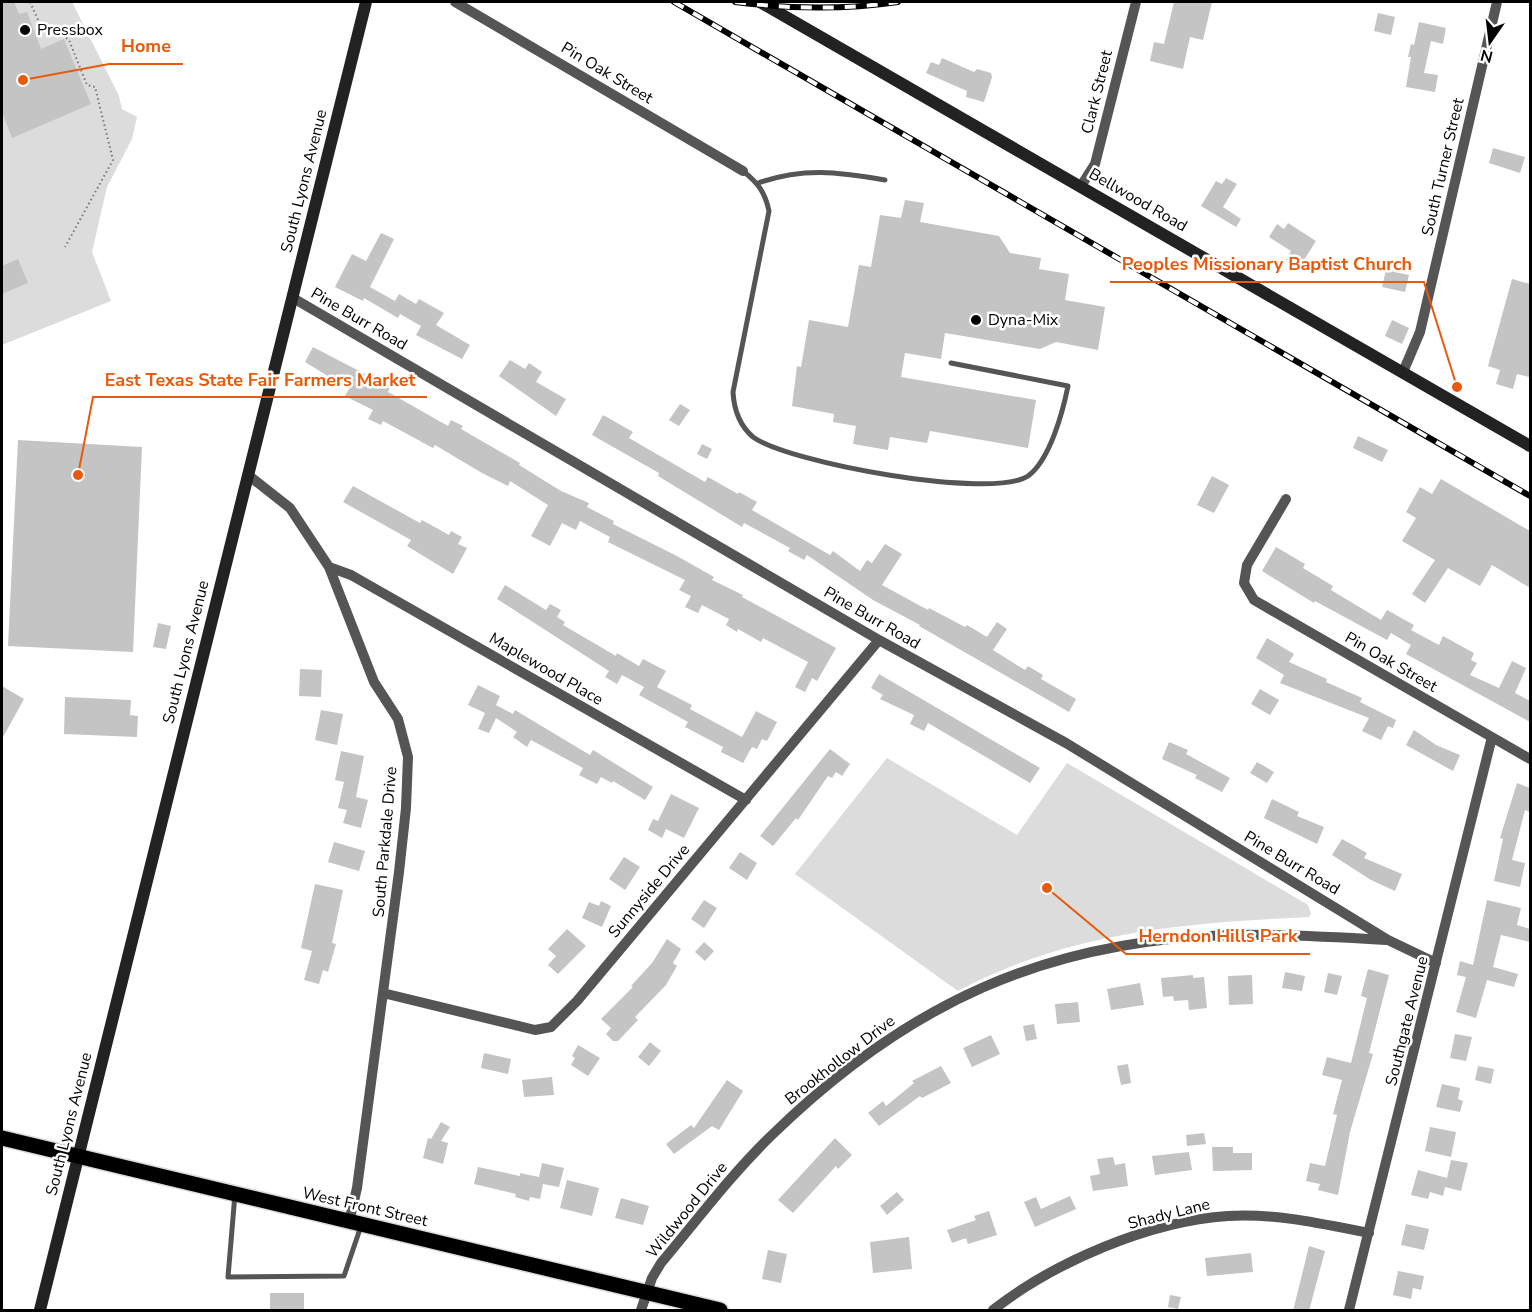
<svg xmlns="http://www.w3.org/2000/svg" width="1532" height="1312" viewBox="0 0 1532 1312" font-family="'Nunito Sans',sans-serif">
	<rect width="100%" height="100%" fill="#fff"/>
	<path fill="#dcdcdc" d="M2 2H72L119 96 122 109 137 117 132 139 107 187 92 252 111 301 2 345Z
		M887 758 1017 835 1067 763 1303 902 1308 905 1311 914 1309 917C1184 923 1071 931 958 991L795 874Z"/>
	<path fill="#c4c4c4" d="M2 2H14L19 14 27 12 41 49 64 39 91 104 12 138 2 112Z
		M1174 2H1212L1203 40 1190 37 1183 69 1150 61 1154 42 1164 44Z
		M1378 13 1395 17 1391 35 1374 31Z
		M1419 22 1446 28 1443 44 1431 41 1424 73 1438 75 1435 92 1406 87 1411 57H1408L1411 44 1414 45Z
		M942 58 974 72 977 69 991 73 992 77 984 102 966 97 967 91 926 73 931 62 939 65Z
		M1493 148 1525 157 1520 173 1489 163Z
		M1226 178 1237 184 1223 207 1241 219 1236 227 1201 206 1216 181 1222 184Z
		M905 200 924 203 920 222 999 236 1010 253 1041 258 1039 269 1069 274 1065 300 1105 307 1098 350 1056 342 1040 349 945 333 941 359 905 353 901 377 1036 400 1028 448 930 431 927 443 890 437 888 450 853 444 856 426 833 422 834 414 792 406 797 366 801 367 809 320 848 327 859 265 871 267 880 215 901 218Z
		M1288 223 1316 241 1299 268 1286 260 1291 251 1269 237 1277 224 1284 229Z
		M381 233 394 239 370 287 395 301 399 294 416 304 419 299 444 313 436 325 470 345 462 359 416 335 421 326 400 314 398 318 364 298 363 301 335 287 352 254 366 261Z
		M18 259 28 283 2 294V266Z
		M1386 270 1409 275 1405 292 1382 287Z
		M1512 279 1530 284V371L1529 377 1517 374 1513 389 1496 384 1500 370 1488 366Z
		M1392 320 1409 328 1402 344 1385 336Z
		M313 347 390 387 388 392 448 426 451 420 463 426 461 429 520 463 519 465 561 491 589 503 587 507 614 521 613 524 677 556 714 577 712 580 743 595 742 597 836 648 817 681 812 678 805 692 795 687 808 662 763 638 761 642 738 629 737 632 726 625 729 619 702 605 698 613 685 607 691 596 679 590 685 580 608 542 610 537 580 521 576 530 562 523 550 546 531 536 548 505 510 481 508 486 482 473 435 445 433 448 383 421 381 425 368 419 373 410 345 396 349 389 305 362Z
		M510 360 525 369 529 363 542 372 536 382 566 399 556 416 499 376Z
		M680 404 690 410 679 426 669 420Z
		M603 415 633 432 629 438 705 482 708 477 738 494 739 492 757 502 752 510 830 555 833 551 860 571 867 560 872 563 885 544 902 554 882 585 928 610 929 608 965 627 967 625 987 637 997 622 1007 629 993 650 1025 670 1028 666 1043 675 1041 679 1076 699 1069 712 919 626 920 625 873 600 807 555 804 560 788 551 790 548 744 523 742 527 658 476 659 473 592 435Z
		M1358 436 1388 450 1382 462 1353 448Z
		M18 440 142 447 133 652 8 646Z
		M702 444 712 449 707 459 697 454Z
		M1212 476 1229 485 1214 513 1197 505Z
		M1441 479 1530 531V588L1492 565 1480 586 1448 568 1425 603 1412 594 1435 560 1402 541 1416 518 1406 512 1420 487 1432 494Z
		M353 486 420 523 422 520 449 535 451 531 462 537 458 544 467 548 453 574 407 546 411 540 343 502Z
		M1276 547 1305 564 1303 568 1333 586 1331 590 1381 620 1387 610 1414 625 1411 630 1439 645 1443 636 1474 653 1471 660 1477 663 1470 675 1499 688 1512 661 1526 668 1515 693 1530 701V722L1406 654 1411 645 1391 633 1387 640 1315 601 1314 603 1262 571Z
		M505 585 546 610 550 604 561 610 557 617 565 622 563 625 616 656 617 653 639 666 643 659 666 671 657 687 692 705 690 709 742 737 756 711 777 722 767 741 762 739 757 749 752 747 743 763 721 752 723 747 685 727 688 722 639 695 644 687 622 675 617 684 605 677 609 671 497 599Z
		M158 623 171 626 166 649 153 647Z
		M1267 638 1294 654 1289 662 1327 679 1326 682 1362 698 1360 702 1396 720 1393 728 1388 726 1381 740 1362 731 1369 718 1280 683 1284 675 1256 658Z
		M300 669 322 670 321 697 299 696Z
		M879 674 1040 768 1030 783 928 723 924 731 910 724 914 715 880 699 883 695 871 688Z
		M478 685 500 696 496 705 513 714 515 710 590 755 593 750 653 787 645 800 613 781 612 783 601 777 597 784 579 775 583 768 531 740 527 747 513 737 517 732 496 718 489 733 478 729 485 713 468 705Z
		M2 686 24 699 2 739Z
		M1260 689 1279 700 1270 715 1251 704Z
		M65 697 131 700 130 715 138 716 137 737 64 734Z
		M321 710 343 714 337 745 315 740Z
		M1414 730 1436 745 1460 755 1453 771 1406 745Z
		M1169 742 1188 750 1186 754 1230 778 1222 792 1195 778 1197 775 1162 759Z
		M830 749 850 764 842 776 836 772 832 778 828 776 798 820 796 818 773 846 760 836Z
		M341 751 364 756 356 797 368 800 361 828 343 823 347 810 338 808 344 782 335 780Z
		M1257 762 1274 772 1267 783 1250 773Z
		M1517 783 1530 788V812L1525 810 1512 860 1525 863 1520 887 1494 881 1503 839 1500 838Z
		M671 794 699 808 684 838 666 829 662 838 648 830 653 819 658 821Z
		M1272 799 1299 812 1297 816 1324 827 1317 844 1264 818Z
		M1342 839 1367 853 1364 858 1402 874 1395 891 1371 880 1332 855Z
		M334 842 365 851 359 871 328 862Z
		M740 852 757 863 747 880 729 868Z
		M624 857 640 867 625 890 609 879Z
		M315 884 343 890 332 943 336 944 328 972 323 970 319 984 304 980 312 951 301 948Z
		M704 900 717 908 704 928 691 919Z
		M1487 900 1521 908 1517 925 1530 929V942L1501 935 1493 967 1518 974 1514 987 1487 980 1476 1018 1456 1012 1466 977 1457 975 1460 961 1473 965Z
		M601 901 611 906 602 927 582 918 589 902 599 906Z
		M567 929 586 946 558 974 548 965 556 956 548 949Z
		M667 939 681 949 673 963 677 966 666 985 635 1017 638 1020 618 1041H613L606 1034 611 1028 601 1019 633 987 631 986 652 963Z
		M704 942 714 951 705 961 695 952Z
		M1368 969 1389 975 1369 1053 1373 1054 1350 1132 1338 1195 1318 1190 1320 1184 1306 1181 1310 1163 1325 1166 1337 1115 1333 1114 1342 1080 1322 1075 1327 1057 1351 1063 1367 998 1361 996Z
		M1285 972 1305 976 1302 991 1282 988Z
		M1328 973 1342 976 1337 995 1324 992Z
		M1193 975V978L1204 977 1207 1008 1189 1010 1188 1000 1174 1001 1173 996 1163 997 1161 978Z
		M1252 975 1253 1004 1229 1005 1228 976Z
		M1140 983 1144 1005 1111 1010 1107 989Z
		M1078 1002 1080 1022 1057 1024 1055 1004Z
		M1034 1024 1037 1039 1026 1041 1023 1026Z
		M1455 1034 1472 1037 1466 1061 1450 1058Z
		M991 1035 1000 1054 972 1067 963 1048Z
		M650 1042 661 1051 649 1066 638 1057Z
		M578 1045 600 1058 588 1076 571 1065 575 1058 572 1056Z
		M484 1053 511 1059 508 1074 481 1068Z
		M1128 1064 1131 1083 1121 1085 1117 1066Z
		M941 1066 951 1083 922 1098 920 1096 879 1126 868 1113 883 1101 886 1106 914 1083 912 1081Z
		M1478 1066 1494 1069 1491 1084 1475 1080Z
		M552 1077 554 1095 524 1097 522 1080Z
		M727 1080 743 1091 719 1130 712 1126 674 1154 666 1144 691 1125 694 1128Z
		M1442 1084 1460 1088 1458 1099 1463 1101 1460 1112 1436 1107Z
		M441 1122 450 1127 441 1141 448 1143 443 1164 423 1158 428 1138 431 1139Z
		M1430 1127 1456 1132 1451 1157 1425 1151Z
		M1204 1133 1206 1144 1187 1146 1186 1135Z
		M835 1138 852 1155 838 1169 836 1166 793 1213 778 1200Z
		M1212 1147H1233V1153H1252V1170L1213 1171Z
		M1189 1152 1192 1170 1155 1175 1152 1156Z
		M1113 1157 1115 1165 1125 1163 1128 1186 1093 1191 1090 1176 1100 1174 1097 1159Z
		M1451 1160 1468 1163 1461 1191 1445 1187 1443 1196 1430 1192 1428 1199 1411 1195 1418 1170 1447 1178Z
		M542 1163 564 1168 559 1187 543 1184 540 1199 530 1197 529 1201 515 1197 516 1194 474 1184 478 1167 520 1176V1173L539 1177Z
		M567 1180 599 1188 592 1216 560 1208Z
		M897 1192 904 1200 887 1215 880 1206Z
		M1070 1196 1076 1209 1035 1227 1024 1202 1036 1197 1041 1209Z
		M621 1198 649 1206 643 1225 615 1218Z
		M989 1211 997 1235 968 1244 966 1238 952 1243 947 1230 976 1220 974 1216Z
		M1406 1224 1429 1229 1424 1250 1401 1245Z
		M909 1237 912 1269 873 1273 870 1242Z
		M1309 1246 1325 1251 1309 1311H1293Z
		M768 1250 787 1254 781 1283 762 1279Z
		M1251 1253 1253 1272 1207 1276 1205 1258Z
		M1398 1271 1424 1276 1421 1290 1413 1288 1411 1299 1393 1295Z
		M270 1293H304V1311H270Z
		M1170 1295 1181 1297 1178 1309 1168 1307Z"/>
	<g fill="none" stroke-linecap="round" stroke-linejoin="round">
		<g stroke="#dbdbdb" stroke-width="18">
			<path id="primary" d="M2 1138 720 1310"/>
		</g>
		<path stroke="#777" stroke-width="2" stroke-dasharray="1.5 3" stroke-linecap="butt" d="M30 2 44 33 57 31 69 40 87 85 95 87 113 160 65 247"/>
		<path stroke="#555" stroke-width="5" d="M743 171C758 183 765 192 769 211L733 392C734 410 739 425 753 437 788 463 992 500 1028 476 1050 460 1063 411 1068 386L951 363
			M758 183C804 167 838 172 885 180
			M235 1194 228 1277 344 1276 361 1226"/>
		<path stroke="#555" stroke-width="10" d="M455 2 743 171
			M1081 186 1095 164 1136 2
			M293 298 879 640 1066 743 1388 940 1436 963
			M1403 372 1420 332 1497 2
			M248 475 290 508 329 567 374 682 398 719 408 757 406 808 399 872 357 1188 349 1222
			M1286 499 1247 565 1244 583 1254 600 1530 759
			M329 567 351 575 746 800
			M383 993 535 1030 551 1027 577 1001 879 640
			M641 1310 652 1278 661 1263C698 1219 732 1173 774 1133 907 1004 1045 940 1232 935 1284 934 1335 937 1386 940
			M993 1310C1054 1262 1150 1221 1228 1216 1276 1213 1323 1224 1369 1233
			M1349 1310 1492 737"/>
		<path stroke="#222" stroke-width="12" d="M760 2 1530 446
			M40 1310 366 2"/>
		<use href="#primary" stroke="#000" stroke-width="15"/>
		<g stroke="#000" stroke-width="6">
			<path id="rail" d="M674 2 1530 496
				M735 2C790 9 843 10 898 2"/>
		</g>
		<use href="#rail" stroke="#fff" stroke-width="4" stroke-dasharray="11" stroke-linecap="butt"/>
	</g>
	<g fill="#000" stroke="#fff" stroke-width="2">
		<circle cx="25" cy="30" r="6"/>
		<circle cx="976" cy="320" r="6"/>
	</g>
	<g text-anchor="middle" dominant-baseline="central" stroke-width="5" stroke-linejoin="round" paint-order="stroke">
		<g font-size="16" fill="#000" stroke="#fff" text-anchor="start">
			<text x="37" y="30">Pressbox</text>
			<text x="988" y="320">Dyna-Mix</text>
		</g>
		<g font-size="16" fill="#000" stroke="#fff">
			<text transform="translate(607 73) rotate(31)">Pin Oak Street</text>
			<text transform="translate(1097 92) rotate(-76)">Clark Street</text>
			<text transform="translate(1443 167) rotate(-77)">South Turner Street</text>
			<text transform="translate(304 181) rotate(-76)">South Lyons Avenue</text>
			<text transform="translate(1138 200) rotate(30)">Bellwood Road</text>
			<text transform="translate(359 319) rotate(30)">Pine Burr Road</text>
			<text transform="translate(872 618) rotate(30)">Pine Burr Road</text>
			<text transform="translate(186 652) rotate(-76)">South Lyons Avenue</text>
			<text transform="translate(1391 662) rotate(30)">Pin Oak Street</text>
			<text transform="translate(546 669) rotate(30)">Maplewood Place</text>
			<text transform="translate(385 842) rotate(-85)">South Parkdale Drive</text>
			<text transform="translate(1292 863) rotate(31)">Pine Burr Road</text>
			<text transform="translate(649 891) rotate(-50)">Sunnyside Drive</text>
			<text transform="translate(1407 1021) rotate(-76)">Southgate Avenue</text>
			<text transform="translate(840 1060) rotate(-38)">Brookhollow Drive</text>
			<text transform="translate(69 1124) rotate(-76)">South Lyons Avenue</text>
			<text transform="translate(365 1207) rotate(13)">West Front Street</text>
			<text transform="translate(687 1210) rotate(-51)">Wildwood Drive</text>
			<text transform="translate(1169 1214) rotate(-14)">Shady Lane</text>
		</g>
	</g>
	<path fill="none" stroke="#e8590c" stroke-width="2" d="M23 80L109 64H183M1457 387L1424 282H1110M78 475L93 397H427M1047 888L1126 954H1310"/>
	<g fill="#e8590c" stroke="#fff" stroke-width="2">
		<circle cx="23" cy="80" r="6"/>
		<circle cx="1457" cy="387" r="6"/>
		<circle cx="78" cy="475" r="6"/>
		<circle cx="1047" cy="888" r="6"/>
	</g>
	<g font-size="18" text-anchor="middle" font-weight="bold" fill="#e8590c" stroke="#fff" stroke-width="5" stroke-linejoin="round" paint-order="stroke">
		<text x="146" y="52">Home</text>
		<text x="1267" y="270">Peoples Missionary Baptist Church</text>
		<text x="260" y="386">East Texas State Fair Farmers Market</text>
		<text x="1218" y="942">Herndon Hills Park</text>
	</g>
	<rect width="1532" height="1312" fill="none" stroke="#000000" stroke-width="6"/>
	<g transform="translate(1490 42) rotate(194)" stroke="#ffffff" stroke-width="4.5" paint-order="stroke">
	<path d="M0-4.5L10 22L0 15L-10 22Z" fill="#000000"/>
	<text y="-9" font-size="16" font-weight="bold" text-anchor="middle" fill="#000000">N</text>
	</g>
</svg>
